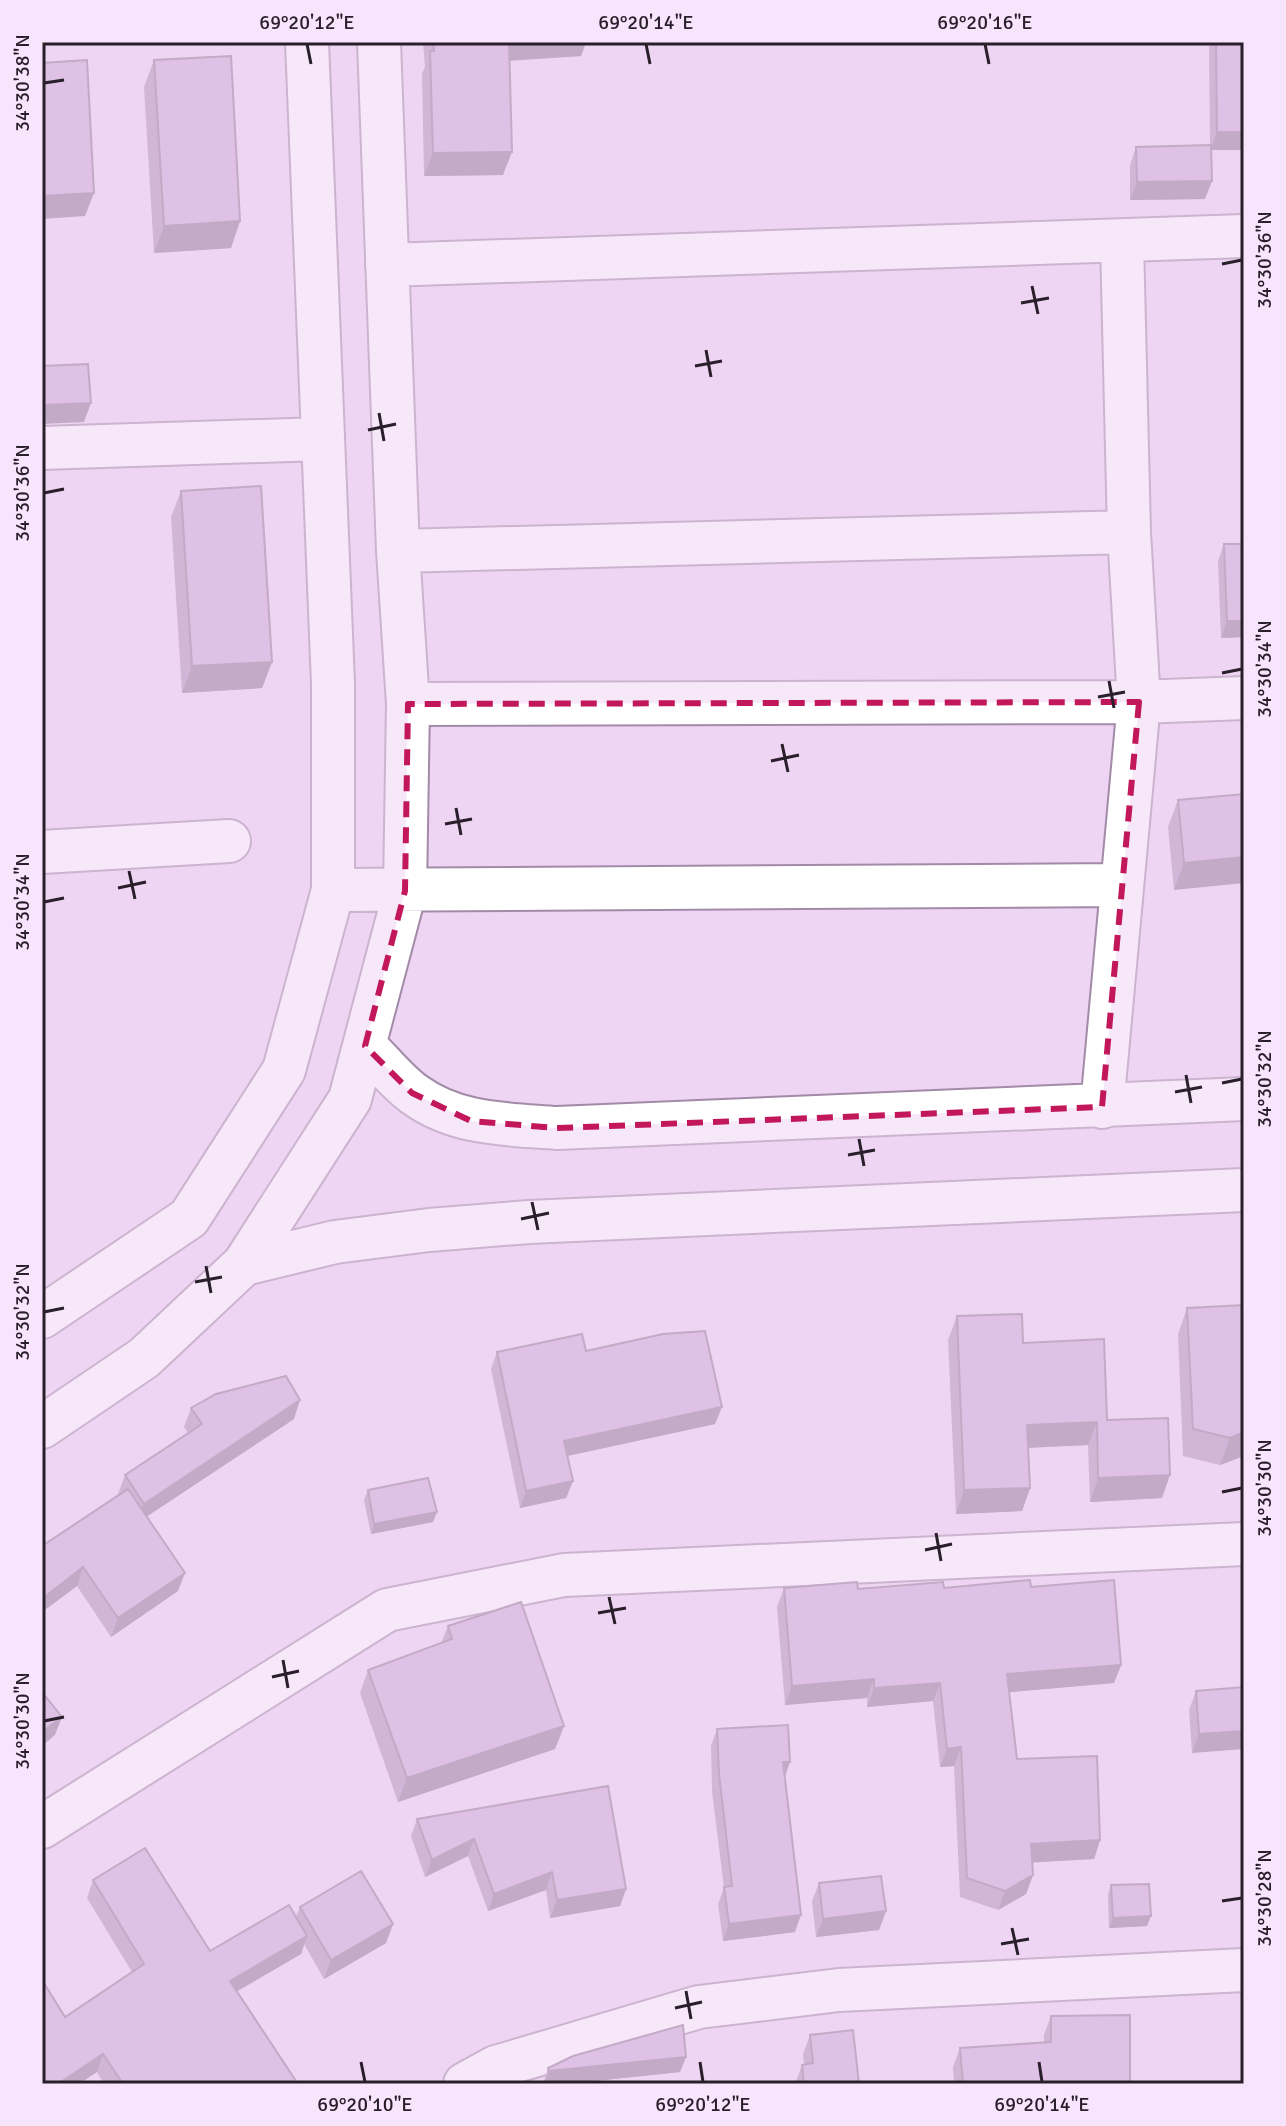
<svg xmlns="http://www.w3.org/2000/svg" width="1286" height="2126" viewBox="0 0 1286 2126" font-family="Signika,sans-serif">
	<rect width="100%" height="100%" fill="#eed5f3"/>
	<g fill="none" stroke-linecap="round" stroke-linejoin="round">
		<g stroke="#a28ba7" stroke-width="46">
			<path id="minor" d="M387 265 1244 236
				M42 448 321 439
				M398 551 1129 532
				M408 704 1139 702 1244 698
				M42 852 229 841
				M333 890 1122 885
				M365 1046C381 1061 396 1081 414 1094 456 1125 506 1124 557 1128L1244 1099
				M1102 1107 1139 702 1129 532 1122 241
				M244 1264 335 1242 429 1230 529 1222 1244 1190
				M42 1317 189 1218 284 1070 333 890V684L307 42
				M42 1427 144 1358 244 1264 350 1099 405 891 408 704 398 551 379 42
				M42 1827 387 1610 564 1575 1244 1544
				M465 2084 496 2067 699 2007 839 1990 1244 1970"/>
		</g>
		<use href="#minor" stroke="#fff" stroke-width="42"/>
	</g>
	<path fill="#af90b5" d="M423 42H586L581 56 510 61 503 175 424 176 422 74 425 67Z
		M1209 42H1244V150H1211L1205 199 1130 200V165L1136 147 1210 145Z
		M154 60 240 221 231 248 154 253 144 87Z
		M181 491 272 662 262 688 182 693 171 517Z
		M1224 544H1244V637L1221 638 1218 561Z
		M1244 794 1174 890 1168 827 1178 800Z
		M1187 1308 1244 1456 1220 1465 1183 1456 1178 1334Z
		M957 1316 1023 1343 1107 1420 1162 1498 1090 1502 1088 1445 1028 1448 1030 1488 1022 1511 956 1514 948 1340Z
		M586 1351 715 1424 567 1456 573 1481 566 1498 520 1508 491 1369 497 1352Z
		M191 1408 294 1419 147 1516 178 1591 111 1637 77 1586 42 1612V1546L119 1495 118 1494 125 1475 188 1433 184 1427Z
		M368 1490 433 1522 371 1534 364 1500Z
		M1031 1587 1121 1665 1114 1683 1009 1692 1017 1759 1100 1840 1094 1859 1032 1862 1033 1875 1026 1894 998 1910 960 1897 954 1766 940 1767 933 1701 867 1707V1698L785 1705 777 1607 784 1588 858 1589Z
		M448 1626 564 1726 555 1749 398 1802 360 1693 368 1670 441 1643Z
		M1244 1687 1192 1753 1189 1710 1196 1691Z
		M717 1729 784 1777 795 1932 723 1941 718 1904 724 1888 712 1791 711 1746Z
		M417 1819 626 1889 620 1906 550 1918 546 1890 488 1911 468 1856 425 1877 411 1836Z
		M93 1880 210 1951 296 1917 300 1907 393 1924 386 1943 324 1979 304 1944 301 1954 237 1991 298 2084H104L65 2017 132 1972 87 1898Z
		M819 1883 886 1911 879 1930 816 1937 812 1901Z
		M1111 1885 1147 1926 1109 1928 1108 1895Z
		M1051 2016 1130 2084H954L953 2067 960 2048 1044 2042V2035Z
		M810 2035 859 2084H795L802 2065 804 2064 803 2054Z
		M686 2057 680 2072 566 2084H543L548 2068Z"/>
	<path fill="#8e7693" d="M508 42H586L581 56 501 61Z
		M1217 132H1244V150H1210Z
		M512 152 503 175 424 176 433 153Z
		M1212 181 1205 199 1130 200 1137 182Z
		M94 193 85 216 42 219V196Z
		M240 221 231 248 154 253 164 226Z
		M91 403 84 422 42 424V405Z
		M1227 621H1244V637L1221 638Z
		M272 662 262 688 182 693 192 666Z
		M1244 857V883L1174 890 1184 863Z
		M300 1400 294 1419 137 1523 144 1504Z
		M722 1407 715 1424 558 1458 564 1441Z
		M1097 1422 1088 1445 1019 1448 1027 1425Z
		M1244 1432V1456L1220 1465 1230 1438Z
		M1170 1475 1162 1498 1090 1502 1098 1478Z
		M573 1481 566 1498 520 1508 526 1491Z
		M1030 1488 1022 1511 956 1514 964 1490Z
		M437 1512 433 1522 371 1534 374 1524Z
		M83 1567 77 1586 42 1612V1599Z
		M185 1573 178 1591 111 1637 118 1618Z
		M1121 1665 1114 1683 1000 1693 1007 1674Z
		M874 1679 867 1698 785 1705 792 1686Z
		M940 1683 933 1701 867 1707 874 1688Z
		M62 1717 55 1735 42 1746V1732Z
		M564 1726 555 1749 398 1802 407 1778Z
		M1244 1731V1749L1192 1753 1199 1734Z
		M961 1747 954 1766 940 1767 947 1749Z
		M783 1762H790L784 1779Z
		M474 1839 468 1856 425 1877 432 1860Z
		M1100 1840 1094 1859 1024 1863 1031 1844Z
		M552 1872 546 1890 488 1911 494 1894Z
		M1033 1875 1026 1894 998 1910 1005 1891Z
		M626 1889 620 1906 550 1918 557 1900Z
		M886 1911 879 1930 816 1937 823 1919Z
		M801 1915 795 1932 723 1941 729 1924Z
		M1151 1916 1147 1926 1109 1928 1113 1918Z
		M393 1924 386 1943 324 1979 331 1960Z
		M307 1936 301 1954 224 1999 230 1981Z
		M103 2054 97 2072 79 2084H58Z
		M686 2057 680 2072 566 2084H544L549 2071Z"/>
	<path fill="#cba8d2" stroke="#8e7693" stroke-width="2" d="M433 42H509L512 152 433 153 430 51H434Z
		M1216 42H1244V132H1217Z
		M231 56 240 221 164 226 154 60Z
		M87 60 94 193 42 196V63Z
		M1211 145 1212 181 1137 182 1136 147Z
		M88 364 91 403 42 405V366Z
		M261 486 272 662 192 666 181 491Z
		M1224 544H1244V621H1227Z
		M1244 794V857L1184 863 1178 800Z
		M1244 1305V1432L1230 1438 1193 1429 1187 1308Z
		M1022 1314 1023 1343 1104 1339 1107 1420 1168 1418 1170 1475 1098 1478 1097 1422 1027 1425 1030 1488 964 1490 957 1316Z
		M705 1331 722 1407 564 1441 573 1481 526 1491 497 1352 582 1334 586 1351 663 1334Z
		M286 1376 300 1400 144 1504 125 1475 202 1424 191 1408 216 1394Z
		M428 1478 437 1512 374 1524 368 1490Z
		M128 1489 185 1573 118 1618 83 1567 42 1599V1546Z
		M1030 1580 1031 1587 1114 1580 1121 1665 1007 1674 1017 1759 1097 1756 1100 1840 1031 1844 1033 1875 1005 1891 967 1878 961 1747 947 1749 940 1683 874 1688V1679L792 1686 784 1588 857 1582 858 1589 943 1582 944 1588Z
		M521 1602 564 1726 407 1778 368 1670 452 1639 448 1626Z
		M1244 1687V1731L1199 1734 1196 1691Z
		M42 1692 62 1717 42 1732Z
		M788 1725 790 1762H783L801 1915 729 1924 724 1887 732 1886 719 1774 717 1729Z
		M608 1786 626 1889 557 1900 552 1872 494 1894 474 1839 432 1860 417 1819Z
		M145 1848 210 1951 289 1905 307 1936 230 1981 298 2084H123L103 2054 58 2084H42V1980L65 2017 144 1964 93 1880Z
		M361 1871 393 1924 331 1960 300 1907Z
		M881 1876 886 1911 823 1919 819 1883Z
		M1149 1884 1151 1916 1113 1918 1111 1885Z
		M1130 2015V2084H963L960 2048 1051 2042V2016Z
		M683 2025 686 2057 549 2071 548 2068 573 2056Z
		M853 2030 859 2084H804L802 2065 813 2063 810 2035Z"/>
	<path d="M0 0H1286V2126H0ZM1139 702 1102 1107 557 1128 471 1121 412 1093 365 1046 405 891 408 704Z" fill="#eed5f3" fill-opacity=".55" fill-rule="evenodd"/>
	<path fill="none" stroke="#c2185b" stroke-width="6" stroke-dasharray="16 10" stroke-linejoin="round" d="M1139 702 1102 1107 557 1128 471 1121 412 1093 365 1046 405 891 408 704Z"/>
	<path fill="none" stroke="#281f2a" stroke-width="3" d="M307 44 311 64M646 44 650 64M985 44 989 64M44 83 64 80M1222 264 1242 260M1032 286 1038 314M1021 303 1049 298M706 350 711 377M695 366 722 361M379 413 384 441M368 430 396 424M44 493 64 489M1222 673 1242 669M1109 681 1114 708M1098 697 1125 692M782 744 788 772M771 761 799 755M456 808 461 835M445 824 472 819M129 871 135 899M118 888 146 882M44 902 64 898M1186 1075 1191 1103M1222 1083 1242 1079M1175 1092 1202 1087M859 1139 864 1166M848 1155 875 1150M532 1202 538 1230M521 1219 549 1213M206 1266 211 1293M195 1282 222 1277M44 1312 64 1308M1222 1492 1242 1488M936 1533 941 1561M925 1550 952 1544M609 1597 615 1624M598 1613 626 1608M283 1660 288 1688M272 1677 299 1671M44 1721 64 1717M1222 1901 1242 1898M1012 1928 1018 1955M1001 1944 1029 1939M686 1991 691 2019M675 2008 702 2002M361 2062 365 2082M700 2062 703 2082M1039 2062 1042 2082"/>
	<rect width="1286" height="2126" fill="none" stroke="#f8e4fc" stroke-width="88"/>
	<rect x="44" y="44" width="1198" height="2038" fill="none" stroke="#281f2a" stroke-width="3"/>
	<g font-size="20" text-anchor="middle" fill="#281f2a">
		<text x="307" y="29">69°20'12"E</text>
		<text x="646" y="29">69°20'14"E</text>
		<text x="985" y="29">69°20'16"E</text>
		<text transform="translate(22 83) rotate(-90)" y="7">34°30'38"N</text>
		<text transform="translate(1264 260) rotate(-90)" y="7">34°30'36"N</text>
		<text transform="translate(22 493) rotate(-90)" y="7">34°30'36"N</text>
		<text transform="translate(1264 669) rotate(-90)" y="7">34°30'34"N</text>
		<text transform="translate(22 902) rotate(-90)" y="7">34°30'34"N</text>
		<text transform="translate(1264 1079) rotate(-90)" y="7">34°30'32"N</text>
		<text transform="translate(22 1312) rotate(-90)" y="7">34°30'32"N</text>
		<text transform="translate(1264 1488) rotate(-90)" y="7">34°30'30"N</text>
		<text transform="translate(22 1721) rotate(-90)" y="7">34°30'30"N</text>
		<text transform="translate(1264 1898) rotate(-90)" y="7">34°30'28"N</text>
		<text x="365" y="2111">69°20'10"E</text>
		<text x="703" y="2111">69°20'12"E</text>
		<text x="1042" y="2111">69°20'14"E</text>
	</g>
</svg>
